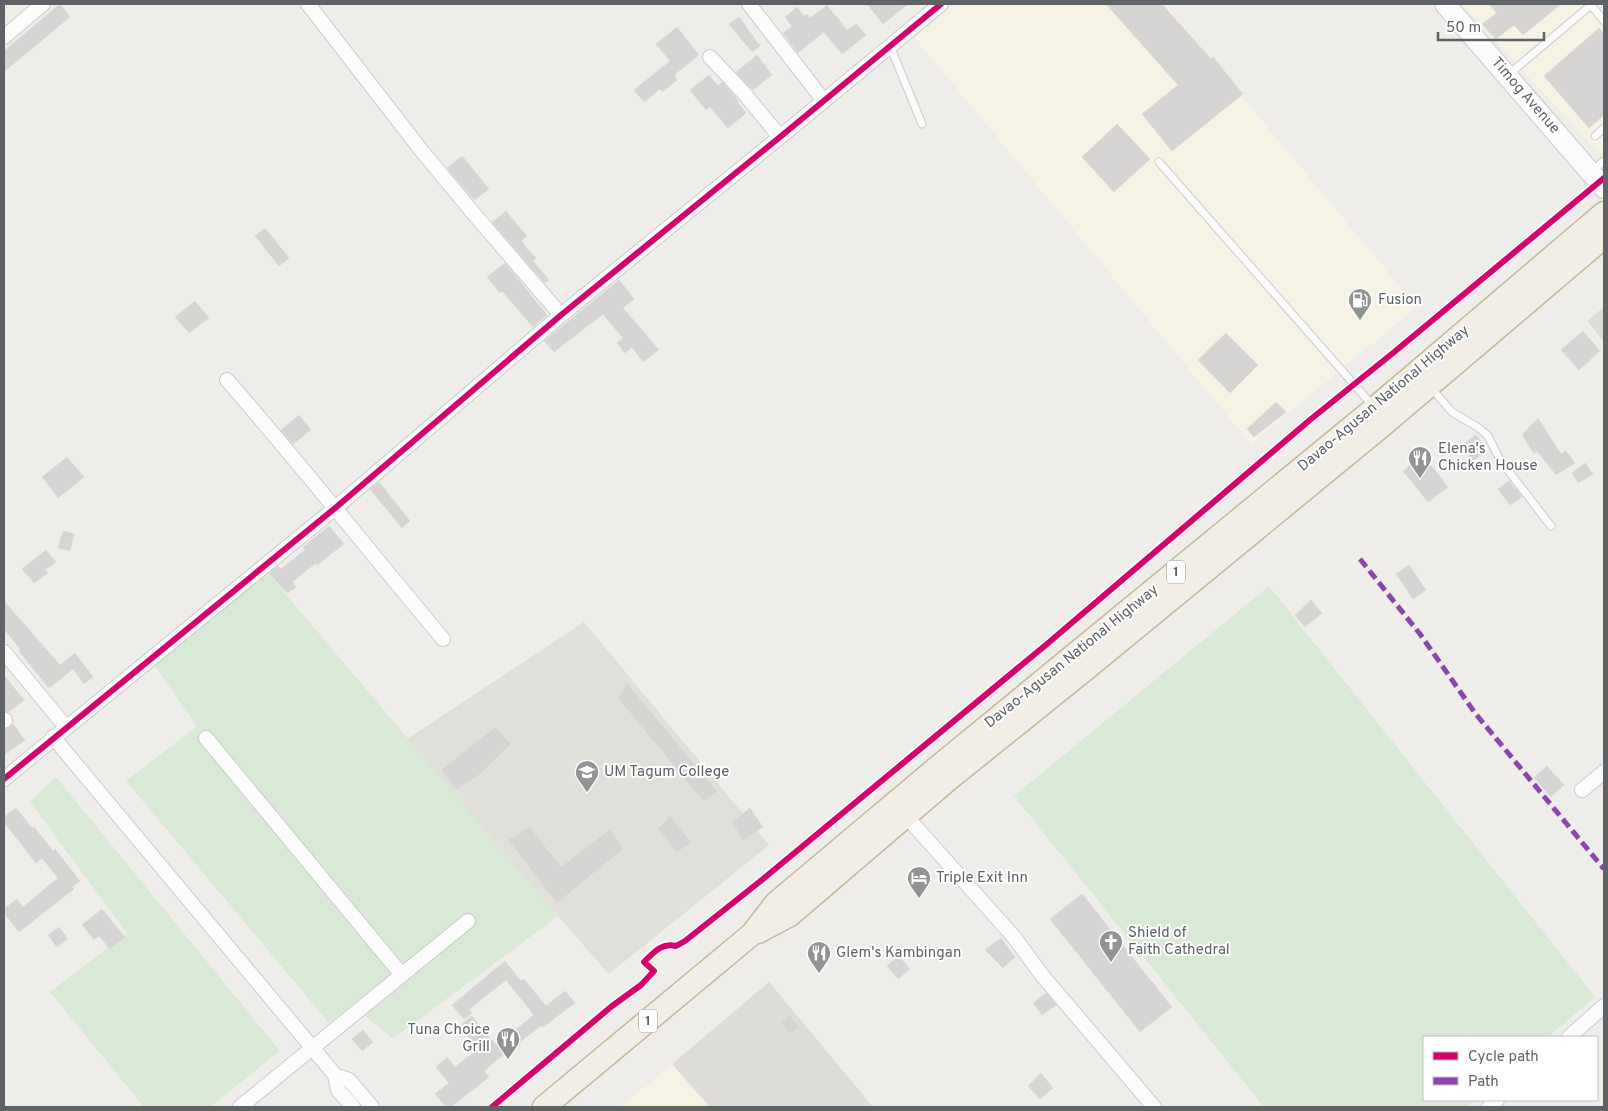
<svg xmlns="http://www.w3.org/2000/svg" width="1608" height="1111" viewBox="0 0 1608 1111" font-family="Overpass,sans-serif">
	<rect width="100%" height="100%" fill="#eeede9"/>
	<path fill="#f6f2e4" d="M954 4H1165L1417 307 1251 444 914 37Z
		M1462 4H1604V148L1599 153Z
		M672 1064 710 1107H621Z"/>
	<path fill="#dedcd9" d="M1604 307V342L1587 321Z
		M769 982 873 1107H710L672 1064Z"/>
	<path fill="#e1dfd9" d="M584 622 769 845 609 974 404 741Z"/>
	<path fill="#d8e9d5" d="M267 572 558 916 393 1039 352 1005 329 1023 126 781 197 726 155 666Z
		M1269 586 1595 997 1548 1037H1424V1100H1476L1467 1107H1264L1014 796Z
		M56 777 280 1051 210 1107H144L50 992 127 933 30 802Z"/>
	<path fill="#d5d4d2" stroke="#dedcd8" d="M60 4 70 17 4 72V51Z
		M867 4H908L883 24Z
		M1106 4H1162L1211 59 1213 57 1243 94 1172 151 1142 114 1178 85Z
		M1489 4H1561L1523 35 1514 25 1496 39 1482 24 1497 13Z
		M827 5 847 30 856 24 866 35 842 54 824 32 798 53 783 33 792 26 785 17 797 7 804 16 807 14 810 18Z
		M739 17 760 46 752 52 729 24Z
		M677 27 699 55 674 75 677 80 662 92 660 89 644 102 634 90 670 61 656 44Z
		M1599 28 1604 34V115L1589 128 1544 76Z
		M757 55 772 75 753 90 736 72Z
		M709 75 718 86 722 82 739 101 738 103 746 113 728 128 710 107 706 110 690 90Z
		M1117 124 1150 159 1114 192 1082 157Z
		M462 156 489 189 474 200 447 168Z
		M506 211 527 236 521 241 536 258 533 261 549 280 545 283 492 222Z
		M265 228 289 258 279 266 255 236Z
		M505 263 547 315 533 327 502 291 500 293 487 277Z
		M619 280 634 299 623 308 659 350 643 362 632 347 625 353 617 343 623 338 603 314 554 352 544 341Z
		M195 301 209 318 189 333 175 317Z
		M1583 331 1600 351 1579 370 1561 350Z
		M1226 333 1258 365 1230 393 1198 360Z
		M1276 402 1286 412 1254 437 1247 429Z
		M299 415 311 430 293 444 281 430Z
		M1538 418 1561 454 1566 451 1575 463 1556 475 1537 451 1534 454 1522 435Z
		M1476 435 1487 451 1473 461 1462 445Z
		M1423 455 1448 487 1428 502 1403 471Z
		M67 457 84 477 58 498 42 477Z
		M1585 463 1593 474 1578 483 1572 473Z
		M1509 481 1522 497 1510 505 1498 489Z
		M379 482 410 521 402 528 370 489Z
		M329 526 344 544 317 565 316 563 292 582 296 587 287 593 269 573 278 566 281 569 305 550 303 547Z
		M63 531 74 534 70 551 58 548Z
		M46 550 56 562 45 570 48 573 34 583 22 569Z
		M1409 565 1426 590 1413 599 1396 574Z
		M1311 600 1322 613 1305 627 1295 615Z
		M4 601 60 665 75 653 93 677 84 684 73 669 49 688 19 651 21 650 4 629Z
		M4 675 24 700 9 712 4 711Z
		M627 683 717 791 704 802 618 698Z
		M13 724 25 740 4 755V730L10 727Z
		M495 727 511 744 479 775 457 789 441 770Z
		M1547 766 1564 785 1551 797 1534 778Z
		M16 808 33 829 34 827 53 851 55 849 80 881 72 887 74 889 19 932 4 913V909L17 899 23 907 58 878 42 858 36 863 4 822V817Z
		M750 808 763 827 743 841 732 822Z
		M670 816 691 843 677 852 658 829Z
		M530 827 561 867 610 829 623 849 557 903 508 840Z
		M1082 894 1172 1007 1140 1032 1050 919Z
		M102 909 125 937 110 949 99 936 94 940 82 925Z
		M59 927 68 939 57 947 48 935Z
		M1001 938 1015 957 1003 968 985 950Z
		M899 956 910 969 898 979 887 966Z
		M505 961 521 981 524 979 546 1006 565 991 575 1003 543 1027 542 1025 513 1047 484 1071 489 1077 451 1107H446L435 1094 449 1083 436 1067 447 1057 455 1067 478 1049 459 1026 472 1016 496 1045 534 1015 506 980 469 1009 472 1013 464 1019 452 1005Z
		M1046 993 1056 1005 1042 1015 1033 1003Z
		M790 1015 800 1027 790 1034 781 1023Z
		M363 1030 373 1042 362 1051 352 1039Z
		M1041 1073 1053 1088 1040 1099 1028 1086Z"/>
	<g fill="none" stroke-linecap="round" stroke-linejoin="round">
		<g stroke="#cbcbcb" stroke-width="9">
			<path id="service" d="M890 46 922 124
				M1508 75 1591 5 1604 21
				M1595 136 1604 128
				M1159 162 1373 406
				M1591 172 1604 161
				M1432 389 1452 412 1479 428 1488 436 1500 460 1551 526"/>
		</g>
		<g stroke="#cbcbcb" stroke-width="16">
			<path id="minor" d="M308 4 421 150 474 214 561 315
				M749 4 824 101
				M4 37 43 4
				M710 57 743 92 780 137
				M227 380C301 465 371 553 443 639
				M4 652 66 727
				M4 721 5 720
				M53 737 335 1075 338 1090 353 1107
				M206 738 402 975
				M4 779 334 509 561 315 780 137 941 4
				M1582 790 1604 772
				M905 815 1014 937 1041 974 1154 1107
				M1569 1037 1604 1006
				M335 1075 349 1080 372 1107
				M240 1107 468 921
				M1489 1107 1497 1100"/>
		</g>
		<g stroke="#cacaca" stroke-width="22">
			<path id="secondary" d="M1445 4 1604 188"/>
		</g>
		<g stroke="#c5b797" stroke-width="25">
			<path id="trunk" d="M758 932 790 915 949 779 1087 668 1384 424 1604 237
				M544 1107 752 934 776 903 939 766 1375 408 1604 213"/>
		</g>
		<use href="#service" stroke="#fcfcfc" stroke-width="7"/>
		<use href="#minor" stroke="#fcfcfc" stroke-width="14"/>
		<use href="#secondary" stroke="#fcfcfc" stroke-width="20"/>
		<use href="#trunk" stroke="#f2eee6" stroke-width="22"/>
		<path stroke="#8e44ad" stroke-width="5" stroke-dasharray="10 5" stroke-linecap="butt" d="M1360 559 1420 634 1475 713 1604 869"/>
		<g stroke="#fff" stroke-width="9">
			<path id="cycleway" d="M4 779 334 509 561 315 780 137 941 4
				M492 1107 612 1006 641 985 654 971 644 962C653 953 662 942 676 946L685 941 763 879 1047 644 1311 419 1393 353 1604 178"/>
		</g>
		<use href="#cycleway" stroke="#d6006c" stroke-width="6"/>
	</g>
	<defs>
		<g id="fuel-pin" transform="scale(1.25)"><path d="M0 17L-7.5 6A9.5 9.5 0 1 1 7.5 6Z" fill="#919394" stroke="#fff"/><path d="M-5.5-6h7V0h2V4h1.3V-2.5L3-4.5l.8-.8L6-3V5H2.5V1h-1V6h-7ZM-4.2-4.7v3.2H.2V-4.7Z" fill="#fff"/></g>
		<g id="restaurant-pin" transform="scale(1.25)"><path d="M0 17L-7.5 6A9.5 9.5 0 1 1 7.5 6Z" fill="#919394" stroke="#fff"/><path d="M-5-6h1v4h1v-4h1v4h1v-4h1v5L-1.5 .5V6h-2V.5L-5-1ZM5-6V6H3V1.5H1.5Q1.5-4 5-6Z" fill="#fff"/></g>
		<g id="university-pin" transform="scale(1.25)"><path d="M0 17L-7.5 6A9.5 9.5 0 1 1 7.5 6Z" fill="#919394" stroke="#fff"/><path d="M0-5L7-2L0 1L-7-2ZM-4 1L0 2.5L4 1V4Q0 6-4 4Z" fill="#fff"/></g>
		<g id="hotel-pin" transform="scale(1.25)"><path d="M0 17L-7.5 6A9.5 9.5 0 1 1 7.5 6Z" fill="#919394" stroke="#fff"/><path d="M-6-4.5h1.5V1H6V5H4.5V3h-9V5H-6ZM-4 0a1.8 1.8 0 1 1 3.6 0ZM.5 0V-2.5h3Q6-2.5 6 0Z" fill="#fff"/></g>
		<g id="church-pin" transform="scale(1.25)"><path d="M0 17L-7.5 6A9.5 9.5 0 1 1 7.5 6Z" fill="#919394" stroke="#fff"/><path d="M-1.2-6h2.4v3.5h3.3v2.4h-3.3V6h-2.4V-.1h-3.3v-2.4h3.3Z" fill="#fff"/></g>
	</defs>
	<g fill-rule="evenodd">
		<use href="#fuel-pin" x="1360" y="300"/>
		<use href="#restaurant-pin" x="1420" y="458"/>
		<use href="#university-pin" x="587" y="772"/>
		<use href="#hotel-pin" x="919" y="878"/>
		<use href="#church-pin" x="1111" y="942"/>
		<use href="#restaurant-pin" x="819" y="953"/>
		<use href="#restaurant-pin" x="508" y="1039"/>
	</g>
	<g text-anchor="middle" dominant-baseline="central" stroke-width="4" stroke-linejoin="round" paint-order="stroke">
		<g fill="#fff" stroke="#8f9195" stroke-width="1">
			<rect x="1167" y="560.5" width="18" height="23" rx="4"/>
			<rect x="639" y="1009.5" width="18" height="23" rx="4"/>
		</g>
		<g font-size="14" font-weight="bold" fill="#5f6267">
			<text x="1176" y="572">1</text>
			<text x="648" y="1021">1</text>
		</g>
		<g font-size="15" fill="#5f6267" stroke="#fff">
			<text transform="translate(1525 96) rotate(49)">Timog Avenue</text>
			<text transform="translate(1384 399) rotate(-40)">Davao-Agusan National Highway</text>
			<text transform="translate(1072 657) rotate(-39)">Davao-Agusan National Highway</text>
		</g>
		<g font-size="15" fill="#5f6267" stroke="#fff" text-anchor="start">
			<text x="1378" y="300">Fusion</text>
			<text x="1438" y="449">Elena's<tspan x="1438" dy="17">Chicken House</tspan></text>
			<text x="604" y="772">UM Tagum College</text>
			<text x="936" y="878">Triple Exit Inn</text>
			<text x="1128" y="933">Shield of<tspan x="1128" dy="17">Faith Cathedral</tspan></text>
			<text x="836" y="953">Glem's Kambingan</text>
			<text x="490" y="1030" text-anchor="end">Tuna Choice<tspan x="490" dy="17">Grill</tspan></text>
		</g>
	</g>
	<rect width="1608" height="1111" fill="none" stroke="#5f6267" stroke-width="10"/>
	<rect x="1423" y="1036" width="175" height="65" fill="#ffffff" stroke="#bfc0c2"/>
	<rect x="1433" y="1052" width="25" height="8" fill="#d6006c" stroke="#bfc0c2"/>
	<text x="1468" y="1061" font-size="15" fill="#5f6267">Cycle path</text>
	<rect x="1433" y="1077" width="25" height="8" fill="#8e44ad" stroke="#bfc0c2"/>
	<text x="1468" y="1086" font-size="15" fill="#5f6267">Path</text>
	<path d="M1438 32v8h106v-8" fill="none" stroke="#5f6267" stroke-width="2.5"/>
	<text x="1446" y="32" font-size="15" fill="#5f6267" stroke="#ffffff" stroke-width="4" paint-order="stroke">50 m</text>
</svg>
